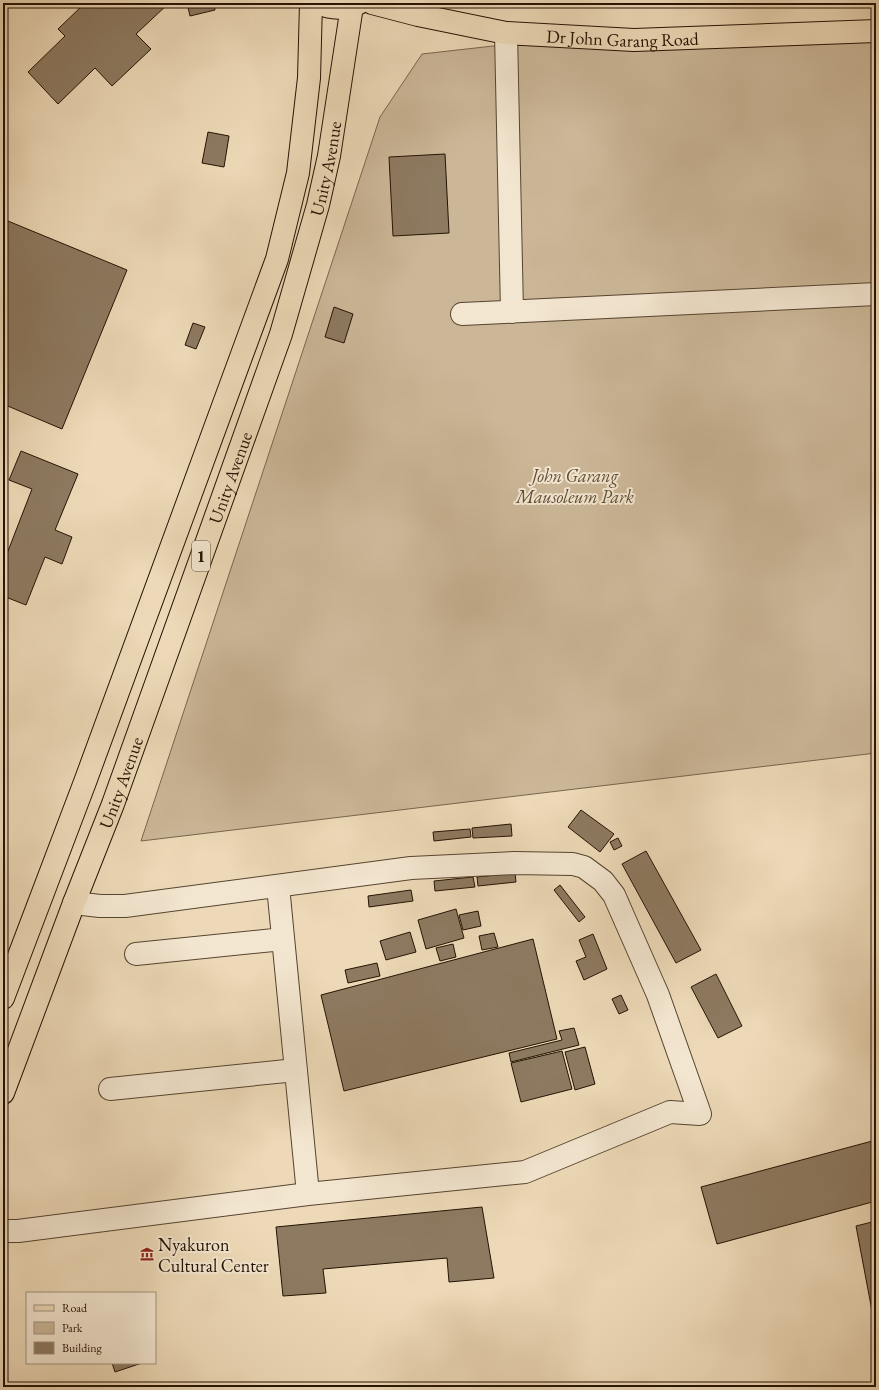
<svg xmlns="http://www.w3.org/2000/svg" width="879" height="1390" viewBox="0 0 879 1390" font-family="'EB Garamond',serif">
	<rect width="100%" height="100%" fill="#edd9b7"/>
	<filter id="stains"><feTurbulence type="fractalNoise" baseFrequency=".005" numOctaves="4"/><feColorMatrix values="0 0 0 0 .2 0 0 0 0 .09 0 0 0 0 .02 0 0 0 .5 -.17"/></filter>
	<radialGradient id="worn" r=".72"><stop offset=".6" stop-color="#630" stop-opacity="0"/><stop offset="1" stop-color="#630" stop-opacity=".3"/></radialGradient>
	<path fill="#cbb798" stroke="#78654e" d="M876 39V753L141 841 380 117 422 54 493 46Z"/>
	<path fill="#8d7a61" stroke="#241303" d="M85 3 168 4 136 34 151 49 112 86 95 68 58 104 28 72 65 36 58 29Z
		M187 3H214L215 10 190 16Z
		M208 132 229 136 224 167 202 163Z
		M445 154 449 233 393 236 389 157Z
		M3 219 127 270 62 429 3 404Z
		M334 307 353 314 344 343 325 337Z
		M193 323 205 327 196 349 185 345Z
		M21 451 78 474 55 530 72 537 62 564 45 557 26 605 3 596V564L32 489 9 480Z
		M581 810 614 834 600 852 568 827Z
		M511 824 512 836 473 838 472 828Z
		M470 829 471 837 434 841 433 832Z
		M618 838 622 846 614 850 610 842Z
		M646 851 701 950 676 963 622 864Z
		M515 873 516 882 478 886 477 877Z
		M473 877 475 887 435 891 434 881Z
		M560 885 585 917 579 922 554 890Z
		M411 890 413 901 369 907 368 896Z
		M456 909 464 938 426 949 418 920Z
		M478 911 481 926 463 930 459 915Z
		M410 932 416 952 386 960 380 941Z
		M494 933 498 947 482 950 479 936Z
		M593 934 607 969 584 980 576 961 586 957 579 940Z
		M533 939 557 1039 344 1091 321 995Z
		M453 944 456 957 440 961 436 948Z
		M377 963 380 976 348 983 345 970Z
		M716 974 742 1026 718 1038 691 987Z
		M621 995 628 1010 619 1014 612 999Z
		M574 1028 579 1045 511 1062 509 1053 562 1040 559 1031Z
		M585 1047 595 1084 575 1090 565 1052Z
		M562 1051 572 1089 521 1102 511 1063Z
		M876 1140V1201L717 1244 701 1187Z
		M482 1207 494 1278 449 1282 447 1258 323 1269 326 1293 283 1296 276 1227Z
		M876 1221V1332L856 1226Z
		M112 1363H142L115 1372Z"/>
	<g fill="none" stroke-linecap="round" stroke-linejoin="round">
		<g stroke="#564430" stroke-width="24">
			<path id="minor" d="M506 33 512 312
				M462 314 876 294
				M278 886 308 1194
				M136 954 283 939
				M110 1089 296 1070
				M3 1231H18L308 1194 525 1172 670 1112 700 1114 658 995 614 895 603 881 584 867 573 864 514 863 411 868 125 906H100L74 903"/>
		</g>
		<g stroke="#241303" stroke-width="24">
			<g id="major">
				<path d="M317 3C331 9 346 9 359 3"/>
				<path id="s1" d="M372 3 418 15 506 33 579 37 634 40 876 31"/>
				<path d="M3 998 85 782 277 259 298 173 309 78 311 3"/>
				<path id="s2" d="M3 1093 74 903 113 804 281 334 318 205 329 156 352 6"/>
			</g>
		</g>
		<use href="#minor" stroke="#f3e6d0" stroke-width="22"/>
		<use href="#major" stroke="#edd9b7" stroke-width="22"/>
	</g>
	<defs>
		<g id="museum-bare" transform="scale(1.08)"><path d="M0-6L6-3V-2H-6V-3ZM-5-1h2V3h-2ZM-1-1h2V3h-2ZM3-1h2V3H3ZM-6 4H6V6H-6Z" fill="#8f2418" stroke="#f3e6d0" stroke-width="2.5" paint-order="stroke"/></g>
	</defs>
	<g fill-rule="evenodd">
		<use href="#museum-bare" x="147" y="1254"/>
	</g>
	<g text-anchor="middle" dominant-baseline="central" stroke-width="4" stroke-linejoin="round" paint-order="stroke">
		<rect fill="#f3e6d0" stroke="#625240" stroke-width="1" x="192" y="541" width="18" height="30" rx="3"/>
		<g font-size="17" font-weight="bold" fill="#241303">
			<text x="201" y="556">1</text>
		</g>
		<g font-size="18" fill="#241303" stroke="#f3e6d0">
			<text stroke="none"><textPath href="#s1" startOffset="254">Dr John Garang Road</textPath></text>
			<text stroke="none"><textPath href="#s2" startOffset="980">Unity Avenue</textPath></text>
			<text stroke="none"><textPath href="#s2" startOffset="656">Unity Avenue</textPath></text>
			<text stroke="none"><textPath href="#s2" startOffset="332">Unity Avenue</textPath></text>
		</g>
		<g font-size="18" font-style="italic" fill="#5e4c37" stroke="#f3e6d0">
			<text x="575" y="475">John Garang<tspan x="575" dy="21">Mausoleum Park</tspan></text>
		</g>
		<g font-size="18" fill="#241303" stroke="#f3e6d0" text-anchor="start">
			<text x="158" y="1244">Nyakuron<tspan x="158" dy="21">Cultural Center</tspan></text>
		</g>
	</g>
	<rect width="879" height="1390" fill="none" stroke="#edd9b7" stroke-width="16"/>
	<rect x="4" y="4" width="871" height="1382" fill="none" stroke="#241303" stroke-width="2"/>
	<rect x="8" y="8" width="863" height="1374" fill="none" stroke="#241303"/>
	<rect x="26" y="1292" width="130" height="72" fill="#f3e6d0" stroke="#a0927e"/>
	<rect x="34" y="1305" width="20" height="6" fill="#edd9b7" stroke="#a0927e"/>
	<text x="62" y="1312" font-size="12" fill="#241303">Road</text>
	<rect x="34" y="1322" width="20" height="12" fill="#cbb798" stroke="#a0927e"/>
	<text x="62" y="1332" font-size="12" fill="#241303">Park</text>
	<rect x="34" y="1342" width="20" height="12" fill="#8d7a61" stroke="#a0927e"/>
	<text x="62" y="1352" font-size="12" fill="#241303">Building</text>
	<rect width="100%" height="100%" filter="url(#stains)"/>
	<rect width="100%" height="100%" fill="url(#worn)"/>
</svg>
